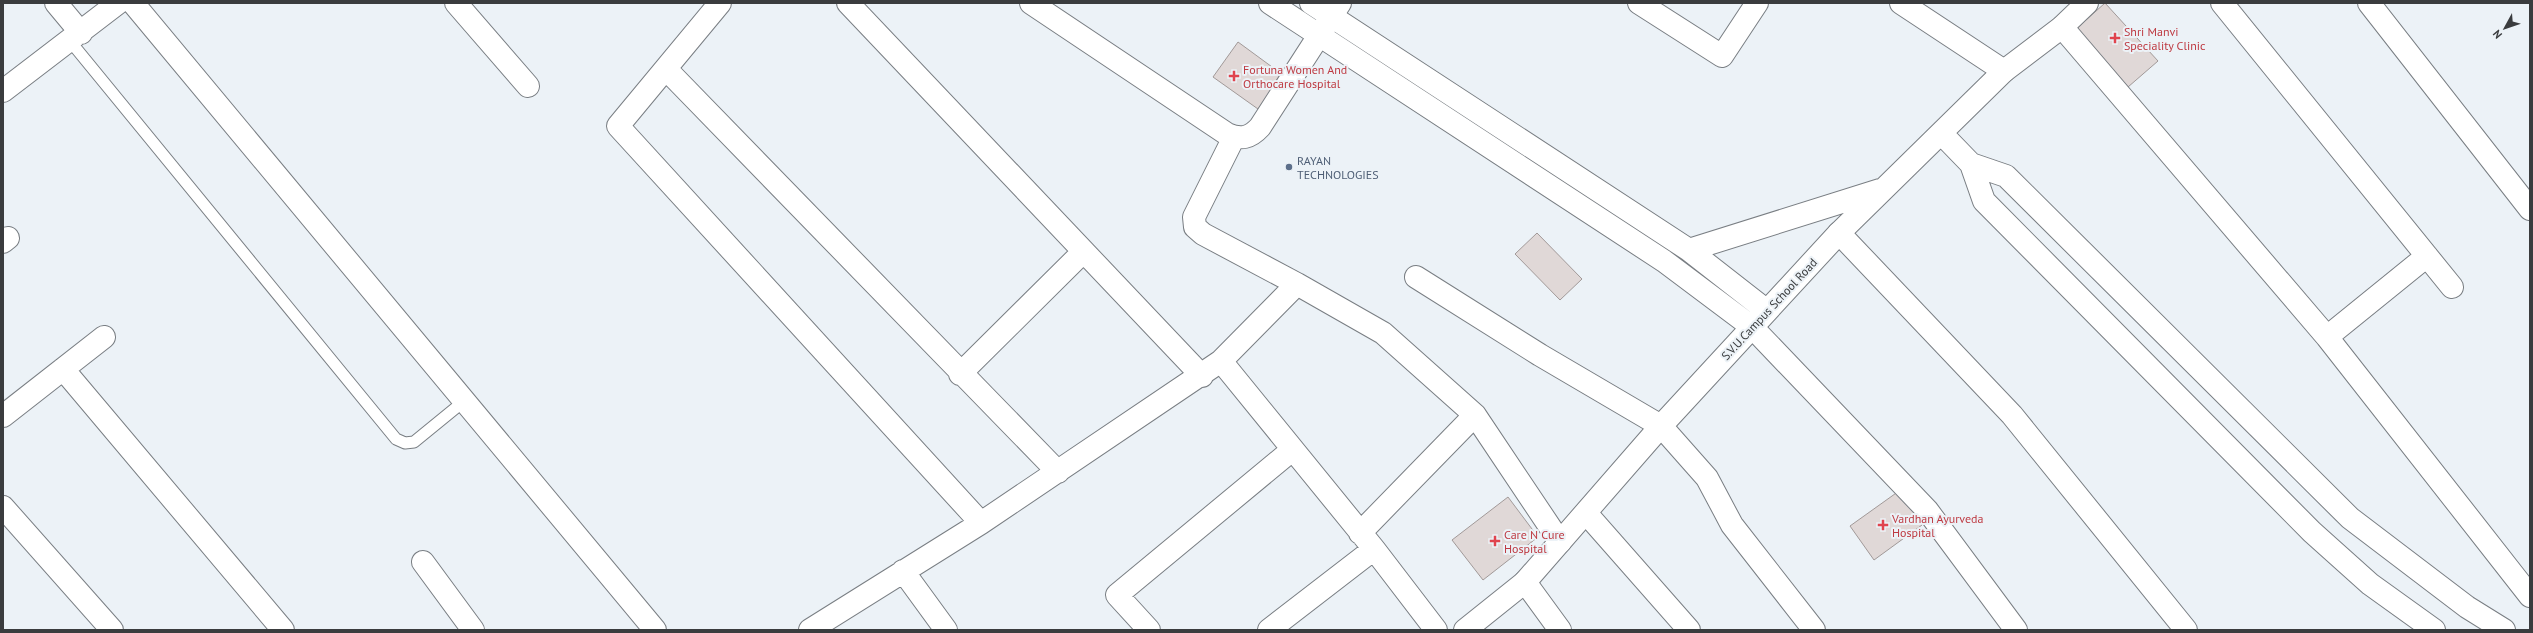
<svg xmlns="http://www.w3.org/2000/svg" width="2533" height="633" viewBox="0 0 2533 633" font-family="'PT Sans',sans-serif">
	<rect width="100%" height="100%" fill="#ecf2f7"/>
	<path fill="#e0d8d7" stroke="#a19998" d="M2105 3 2158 61 2128 87 2076 29Z
		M1238 42 1283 75 1258 109 1213 77Z
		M1537 233 1582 279 1560 300 1515 254Z
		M1899 491 1922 525 1874 560 1850 526Z
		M1508 497 1538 537 1483 580 1452 540Z"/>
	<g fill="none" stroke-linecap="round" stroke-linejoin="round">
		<g stroke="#797e83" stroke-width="13">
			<path id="lane" d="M70 41 396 439 405 443 414 442 463 402"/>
		</g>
		<g stroke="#797e83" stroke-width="24">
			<path id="street" d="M56 3 81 33
				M133 3 655 630
				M456 3 528 86
				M720 3 618 126 981 523
				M848 3 1202 376
				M1031 3 1227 134C1241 140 1250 138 1260 127L1340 3
				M1639 3 1722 56 1757 3
				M1901 3 2004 71
				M2222 3 2452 287
				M2369 3 2530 209
				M2062 27 2327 337 2530 596
				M666 69 1058 472
				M3 91 118 3
				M1234 137 1194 217 1195 227 1203 234 1297 284
				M1839 233 2012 415 2186 630
				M3 242 8 238
				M1416 277 1540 355 1661 426 1707 478 1732 525 1814 630
				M1752 327 1927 510 2016 630
				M2327 337 2427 256
				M1221 361 1297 284 1383 333 1475 415 1560 542
				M63 369 283 630
				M960 374 1083 252
				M3 416 104 337
				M3 507 112 630
				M1586 513 1689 630
				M1360 533 1475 415
				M423 562 473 630
				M903 571 946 630
				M1525 582 1560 630
				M810 630 981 523 1221 361 1374 549 1436 630
				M1149 630 1117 595 1292 450
				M1269 630 1374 549"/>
		</g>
		<g stroke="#797e83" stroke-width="24">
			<path id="secondary" d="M1270 3 1664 261 1752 327
				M1311 3 1689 250 1767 311
				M1941 133 1971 164
				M1689 250 1880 190
				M1465 630 1525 582 1661 426 1839 233 2004 71 2062 27 2087 3
				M2434 630 2370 584 2312 532 1984 201 1971 164 2006 176 2350 518 2467 607 2504 630"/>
		</g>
		<use href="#lane" stroke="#fff" stroke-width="11"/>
		<use href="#street" stroke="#fff" stroke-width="22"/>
		<use href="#secondary" stroke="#fff" stroke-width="22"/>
	</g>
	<g fill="#e0444e" stroke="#ecf2f7" stroke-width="1.5">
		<path d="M2113 32h4v4h4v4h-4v4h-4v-4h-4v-4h4z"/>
		<path d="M1232 70h4v4h4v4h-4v4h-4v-4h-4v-4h4z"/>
		<path d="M1881 519h4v4h4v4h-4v4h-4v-4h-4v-4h4z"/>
		<path d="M1493 535h4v4h4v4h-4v4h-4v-4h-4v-4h4z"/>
	</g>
	<circle fill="#5c6f8a" stroke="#ecf2f7" stroke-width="1.5" cx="1289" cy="167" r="4"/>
	<g text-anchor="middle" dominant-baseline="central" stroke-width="4" stroke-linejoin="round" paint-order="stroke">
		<g font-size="12" fill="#be3a42" stroke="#ecf2f7" text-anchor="start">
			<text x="2124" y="31">Shri Manvi<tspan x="2124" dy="14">Speciality Clinic</tspan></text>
			<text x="1243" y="69">Fortuna Women And<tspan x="1243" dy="14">Orthocare Hospital</tspan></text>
			<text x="1892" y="518">Vardhan Ayurveda<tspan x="1892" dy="14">Hospital</tspan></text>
			<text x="1504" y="534">Care N Cure<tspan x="1504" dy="14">Hospital</tspan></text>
		</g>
		<g font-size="12" fill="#4e5e75" stroke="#ecf2f7" text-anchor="start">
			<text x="1297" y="160">RAYAN<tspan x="1297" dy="14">TECHNOLOGIES</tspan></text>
		</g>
		<g font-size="12" fill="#3a3c3e" stroke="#ecf2f7">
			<text transform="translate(1769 309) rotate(-47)">S.V.U.Campus School Road</text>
		</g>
	</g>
	<rect width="2533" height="633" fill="none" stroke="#3a3c3e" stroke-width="8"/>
	<g transform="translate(2505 28) rotate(230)" stroke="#ecf2f7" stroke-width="3" paint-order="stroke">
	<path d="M0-3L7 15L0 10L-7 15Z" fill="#3a3c3e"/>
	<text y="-6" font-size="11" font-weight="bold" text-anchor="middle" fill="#3a3c3e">N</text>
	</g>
</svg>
